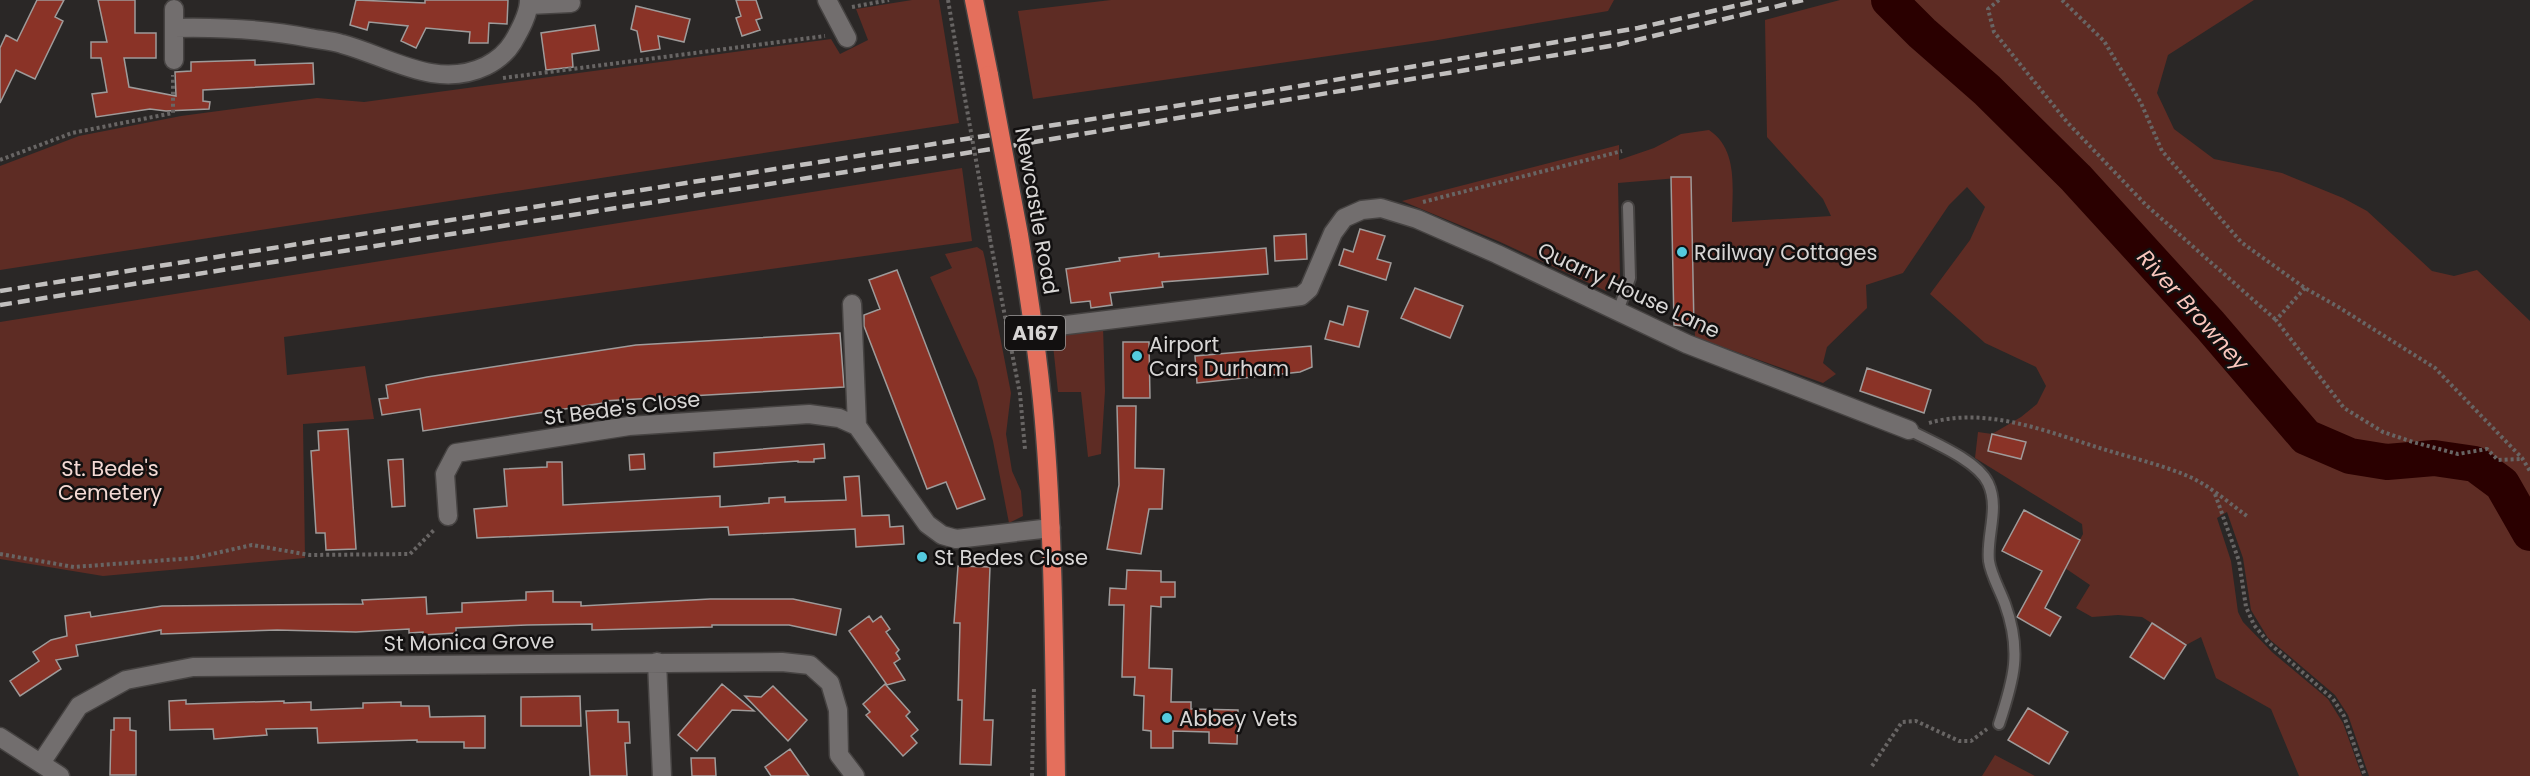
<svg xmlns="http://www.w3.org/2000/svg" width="2530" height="776" viewBox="0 0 2530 776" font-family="Poppins,sans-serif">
	<rect width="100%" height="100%" fill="#2a2726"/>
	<path fill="#5e2c24" d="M912 0H939L959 123 0 270V166L79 136 181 116 317 98 364 102 831 39 840 54 868 40 856 9Z
		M1111 0H1614L1608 11 1432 41 1033 99 1018 11Z
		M1840 0H2254L2168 55 2157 93 2174 129 2214 159 2282 173 2343 198 2367 211 2432 271 2454 276 2477 270 2530 321V776H2369L2348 715 2335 695 2268 638 2251 610 2243 558 2227 512 2217 518 2231 561 2238 612 2243 622 2272 652 2328 699 2343 723 2362 776H2299L2271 709 2216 678 2201 637 2186 645 2142 617 2118 615 2092 617 2076 608 2090 585 2065 568 2083 534 2082 524 1975 458 1978 432 1992 434 2021 417 2037 404 2046 386 2036 367 1985 343 1930 294 1970 240 1985 207 1967 187 1949 205 1903 273 1866 285 1867 308 1827 347 1823 363 1836 374 1823 383 1695 337 1690 177 1618 183 1620 277 1606 291 1498 241 1402 201 1619 145V160L1654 148 1681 134 1709 130C1739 150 1732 190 1732 222L1831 216 1823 199 1767 137 1765 20Z
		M962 168 972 241 284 337 287 375 365 366 374 419 303 424 305 558 103 576 0 559V322Z
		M977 247 983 251 985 259 1011 393 1006 434 1012 471 1021 491 1023 516 1009 523 993 441 977 380 930 277 952 268 945 254Z
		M1103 327 1105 391 1101 454 1088 457 1081 392H1058L1053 345 1056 337Z
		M1995 755 2035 776H1982Z"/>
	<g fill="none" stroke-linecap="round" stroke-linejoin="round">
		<path stroke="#2a0000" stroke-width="36" d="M1889 0 1922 33 1987 90 2076 178 2210 325 2306 437 2350 456 2387 462 2434 458 2475 464 2502 484 2530 533"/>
	</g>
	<path fill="#8a3327" stroke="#9f9b9a" stroke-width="1.5" d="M37 0H64L55 17 63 21 35 79 16 70 0 103V48L6 35 17 41Z
		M98 0H135V33H156V58H124L129 87 176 96 175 72 191 71V62L255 60V65L313 63 314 84 203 90V101L210 102 209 109 166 111 150 109 96 117 92 94 107 92 101 58H91V42H107Z
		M356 0 425 3V0H508L507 24 489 23 488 43H469L470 32 426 28 416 48 401 41 408 26 369 22 367 30 350 25Z
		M736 0H756L762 18 756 20 760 30 742 36 736 18 741 16Z
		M636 6 690 19 684 42 658 36 660 49 641 52 637 31 631 29Z
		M595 25 599 50 572 54 573 67 546 70 541 33Z
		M1671 177H1691L1694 327 1674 325Z
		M1360 229 1385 236 1377 259 1391 263 1386 280 1339 265 1344 249 1353 252Z
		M1306 234 1307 259 1275 261 1274 236Z
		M1266 248 1268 274 1162 282 1163 287 1110 293 1112 305 1091 308 1090 301 1071 303 1066 269 1120 261 1119 258 1159 253V257Z
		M897 270 985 499 957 509 946 482 927 489 864 326V315L880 309 869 280Z
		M1415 288 1463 306 1450 338 1401 318Z
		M1348 306 1368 311 1359 347 1325 339 1330 321 1343 325Z
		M840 333 844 387 603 401V403L423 431 420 409 382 415 379 399 388 398 386 385 427 377 636 345Z
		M1123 342H1149L1150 398H1123Z
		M1311 346 1312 367 1300 372 1197 383 1195 356Z
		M1867 368 1931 390 1924 413 1860 391Z
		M1117 406H1136L1135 468 1164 469 1162 509H1149L1141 554 1107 549 1119 485Z
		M348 429 356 549 326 550 325 533H316L311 451 319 450 318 431Z
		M1992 434 2026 442 2021 459 1988 451Z
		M824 444 825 458 814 459V462H798V461L714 467V453Z
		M644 454 645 469 630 470 629 455Z
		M403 459 405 506 392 507 388 460Z
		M547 462H562L563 505 720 496V507L769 503V498L785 497V502L846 500 844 477 859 476 862 516 889 515 890 527 903 526 904 544 856 547 855 529 729 535 728 527 477 538 474 509 507 506 504 469 547 467Z
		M2024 510 2080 540 2045 608 2061 617 2050 636 2017 617 2042 571 2002 551Z
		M958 566 990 567 984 720H993L991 765 960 764 962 700H958L960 623H954Z
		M1127 570 1161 571V582H1175V597H1161V607L1151 606 1149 668 1172 669 1171 702H1191V709L1238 710 1237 744 1209 743V732L1173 731V748H1151V731L1143 730 1144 696 1134 695 1135 677H1122L1124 605H1109L1110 588 1126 589Z
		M553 591V602H581V606L710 599H793L841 609 836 635 789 625H712V627L592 630V624L527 625 456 628V633L423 635V632L409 633V629L356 632 277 630 161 634V630L76 645 78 656 56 660 61 669 20 696 10 681 39 661 33 652 51 640 67 636 65 616 90 612 91 617 162 606 363 604 362 600 426 597 427 614 462 612V603L526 600V592Z
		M869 616 873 622 881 616 890 629 886 632 899 650 896 653 900 659 894 663 905 680 887 685 849 631Z
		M2152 623 2186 645 2164 679 2130 657Z
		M722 684 754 711 732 710 697 751 678 735Z
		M885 684 910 712 906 716 918 730 911 736 917 743 903 756 866 715 870 712 863 704Z
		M773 686 807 720 788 741 745 696 761 697Z
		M580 696 581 726H521V697Z
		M186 700V704L284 701V703L311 702V710L363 708V703L401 702V706H429L430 717 485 716V748H464V742H417V740L318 743 317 728 266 729 267 735 214 739 213 729 170 730 169 701Z
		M2028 708 2068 732 2049 764 2008 740Z
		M618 710V722H629L630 743H625L627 776H590L586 711Z
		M114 718H130V730L136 731V775H110L111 730H114Z
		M790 749 809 776H771L765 767Z
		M691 758H715L716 776H692Z"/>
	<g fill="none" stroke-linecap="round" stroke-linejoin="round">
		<g stroke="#464342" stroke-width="14">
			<path id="lane" d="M1618 311 1630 278 1628 207
				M1909 430C1932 442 1977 460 1988 483 2000 508 1986 536 1989 561 1991 575 2000 590 2005 604 2022 651 2014 679 1999 724"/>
		</g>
		<g stroke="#464342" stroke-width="21">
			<path id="street" d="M827 0 847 38
				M529 5 571 3
				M174 9V60
				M174 28C220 27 265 29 310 38 321 40 332 41 342 44 390 57 436 90 486 66 496 61 507 52 513 42 520 30 529 14 529 0
				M852 304 857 426
				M1034 329 1301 296 1309 289 1333 233 1344 218 1362 210 1381 208 1417 219 1497 254 1687 344 1909 430
				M448 516 445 474 456 453 629 426 809 414 839 418 857 426 927 524 942 535 956 539 1051 528
				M657 662 662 776
				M0 737 60 776
				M41 763 79 706 126 680 193 667 782 662 810 665 830 683 838 710 839 755 855 776"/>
		</g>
		<g stroke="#464342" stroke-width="21">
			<path id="highway" d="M974 0 989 75
				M1019 235C1030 301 1040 367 1045 434 1054 548 1054 662 1056 776"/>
		</g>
		<path stroke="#686564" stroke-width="4" stroke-dasharray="3 3" stroke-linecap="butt" d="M948 0 961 76
			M1999 0 1988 9 1994 32 2067 122 2145 204 2276 320
			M2062 0 2104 41 2141 103 2162 151 2241 242 2305 288 2340 308 2435 368 2522 458 2530 471
			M852 7 889 0
			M503 78 825 36
			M0 160 72 133 173 113V75
			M1423 202 1622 151
			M990 239 1020 394 1025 449
			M2305 288 2276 320 2344 408 2383 432 2413 442 2458 454 2487 449 2498 460 2522 459
			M1929 423C1987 406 2048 432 2103 449 2132 458 2163 465 2190 477 2210 486 2229 503 2247 516
			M2215 494 2239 561 2246 607 2254 625 2268 642 2333 699 2344 716 2365 776
			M0 554 74 567 194 558 252 545 310 555 410 554 435 529
			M1872 766 1902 722 1916 721 1959 741H1971L1987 729
			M1032 776 1034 687"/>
		<use href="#lane" stroke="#726e6e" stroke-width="10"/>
		<use href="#street" stroke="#726e6e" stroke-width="18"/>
		<use href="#highway" stroke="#e46f5c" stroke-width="18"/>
		<path stroke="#c1bfbe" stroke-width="4.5" stroke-dasharray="12 6" stroke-linecap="butt" d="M0 291 1264 92 1638 28 1761 0
			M0 305 998 148 1616 45 1803 0"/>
		<g stroke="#464342" stroke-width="21" stroke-linecap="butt">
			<path id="highway-bridge" d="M989 75 1019 235"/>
		</g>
		<path stroke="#686564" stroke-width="4" stroke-dasharray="3 3" stroke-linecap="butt" d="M961 76 990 239"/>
		<use href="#highway-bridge" stroke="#e46f5c" stroke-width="18"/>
	</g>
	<g fill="#54cade" stroke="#121010" stroke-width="2">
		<circle cx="1682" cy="252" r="6"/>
		<circle cx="1137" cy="356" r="6"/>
		<circle cx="922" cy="557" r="6"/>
		<circle cx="1167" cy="718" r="6"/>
	</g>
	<g text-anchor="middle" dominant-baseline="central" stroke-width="5" stroke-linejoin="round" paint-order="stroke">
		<rect fill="#121010" stroke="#9d9b9a" stroke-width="1.5" x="1005" y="316" width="60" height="34" rx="4.5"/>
		<g font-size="20" font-weight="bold" fill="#d8d6d5">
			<text x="1035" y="333">A167</text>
		</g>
		<g font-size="21" fill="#d8d6d5" stroke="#121010">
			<text transform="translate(1037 211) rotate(80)">Newcastle Road</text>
			<text transform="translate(1629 290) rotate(25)">Quarry House Lane</text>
			<text transform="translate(622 408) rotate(-7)">St Bede's Close</text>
			<text transform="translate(469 642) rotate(-1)">St Monica Grove</text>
		</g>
		<g font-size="21" fill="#d8d6d5" stroke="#121010" text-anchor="start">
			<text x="1694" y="252">Railway Cottages</text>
			<text x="1149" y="344">Airport<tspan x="1149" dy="24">Cars Durham</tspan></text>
			<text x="934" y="557">St Bedes Close</text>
			<text x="1179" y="718">Abbey Vets</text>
		</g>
		<g font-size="21" fill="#f3d9d4" stroke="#121010">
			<text x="110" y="468">St. Bede's<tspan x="110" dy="24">Cemetery</tspan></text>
		</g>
		<g font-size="22" font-style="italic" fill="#fac6bd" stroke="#121010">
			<text transform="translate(2193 310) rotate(48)">River Browney</text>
		</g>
	</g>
</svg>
